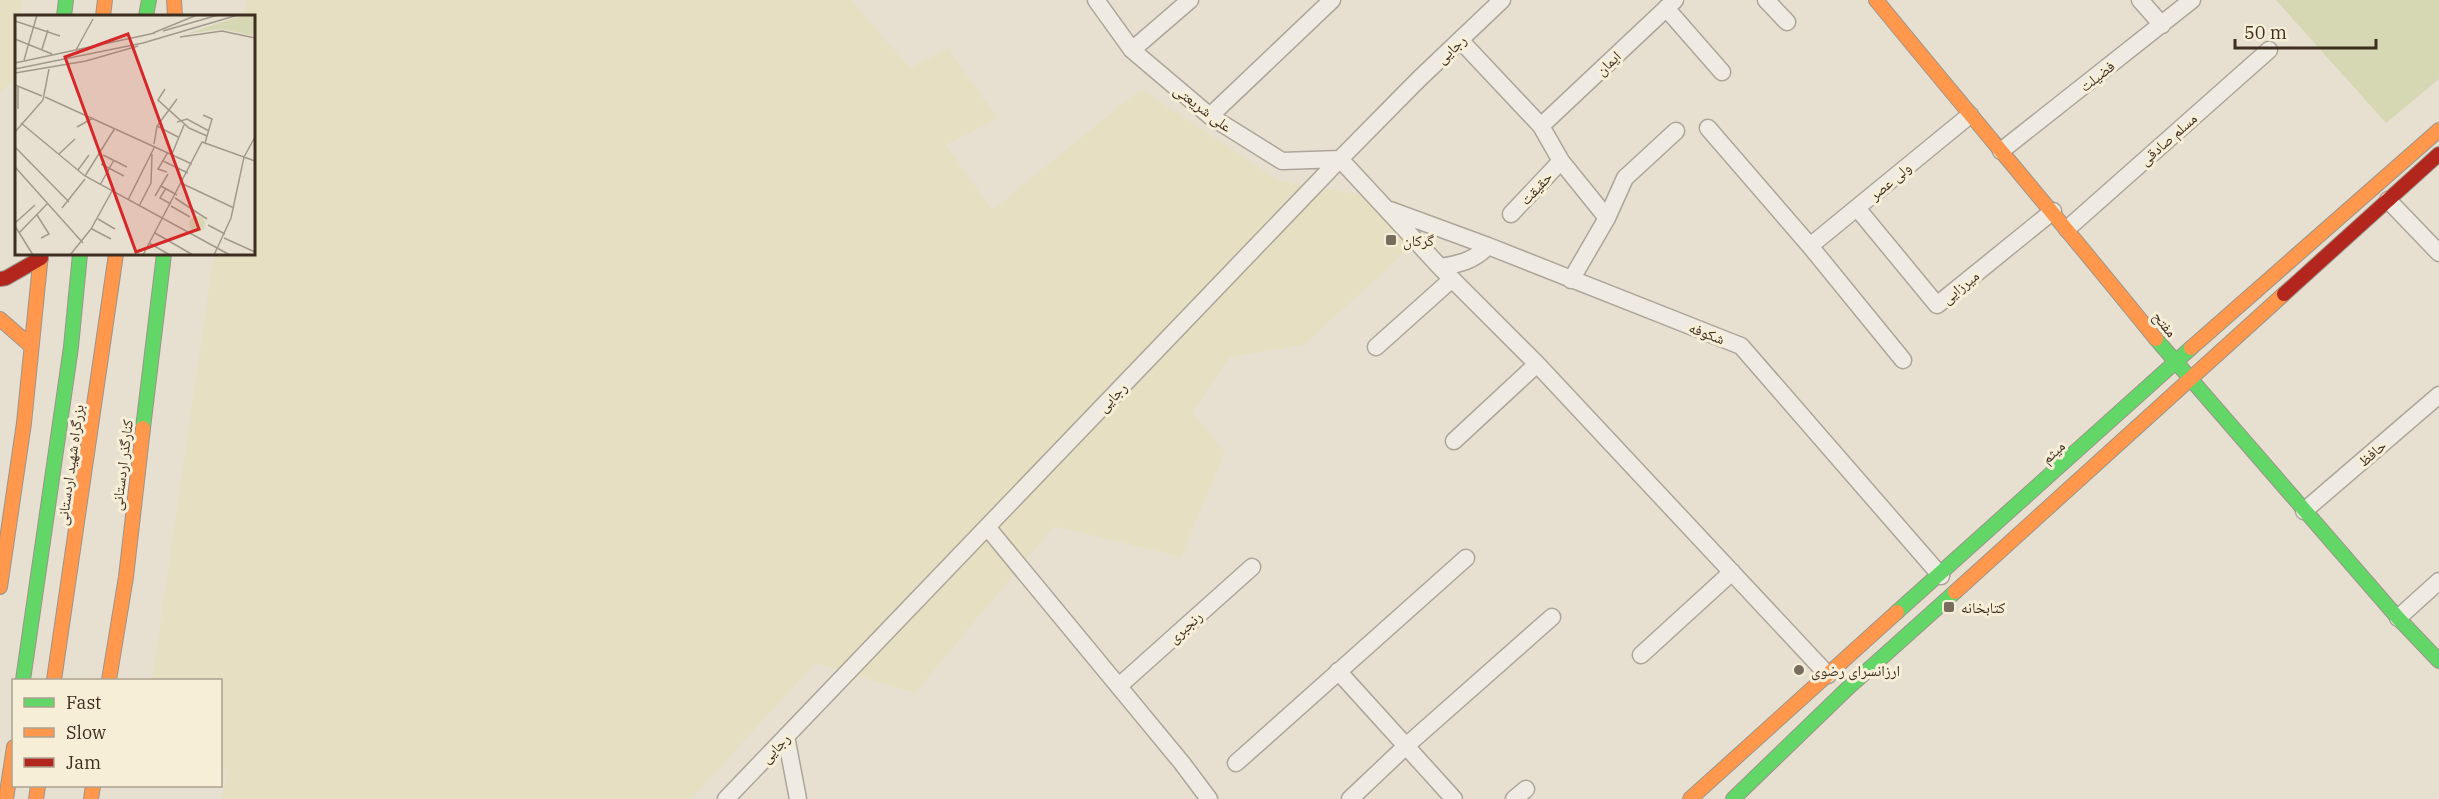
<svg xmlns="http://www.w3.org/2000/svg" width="2439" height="799" viewBox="0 0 2439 799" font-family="'IBM Plex Serif','Noto Naskh Arabic',serif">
	<rect width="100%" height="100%" fill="#e7e0d1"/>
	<path fill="#e6dfc2" d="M0 0H23L21 16H16V79L0 92Z
		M246 0H851L910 68 948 49 998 118 946 145 992 210 1141 89 1279 181 1398 201 1426 232 1304 345 1230 357 1192 413 1225 452 1181 557 1054 526 915 693 815 663 691 799H221L228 770 221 767 220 680H152L214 254H254V16H244Z"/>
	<path fill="#d6d7b3" d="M2276 0H2439V79L2386 123Z"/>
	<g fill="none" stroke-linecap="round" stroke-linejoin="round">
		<g stroke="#ada599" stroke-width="19">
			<path id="street" d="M1096 0 1132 50 1210 116 1282 161 1340 159
				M1766 0 1787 22
				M2140 0 2162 25
				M1666 8 1722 72
				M1461 41 1541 126 1561 161 1607 218 1625 178 1676 131
				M1132 50 1190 0
				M1210 116 1332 0
				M1541 126 1675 0
				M1708 128 1810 246 1903 360
				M2001 151 2192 0
				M1340 159 1440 267 1537 364 1828 675
				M2388 200 2439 253
				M1857 208 1937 305 2053 211
				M1390 210 1488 246 1741 346 1941 576
				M1511 214 1561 161
				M2067 229 2269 50
				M1810 246 1970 115
				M1440 267C1459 264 1474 261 1488 246
				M1571 280 1607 218
				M1376 347 1452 279
				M1454 441 1537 364
				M2304 511 2439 395
				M987 527 1182 763 1209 799
				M2398 618 2439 581
				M1641 655 1732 572
				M1338 671 1454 799
				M1119 686 1252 567
				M786 736 798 799
				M1236 763 1466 558
				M726 799 1340 159 1419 79 1502 0
				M1350 799 1406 746 1552 617
				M1514 799 1526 789"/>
		</g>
		<g stroke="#9c958a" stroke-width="16">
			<path id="fast" d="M64 16 66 0
				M146 16 149 0
				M2156 339 2398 618 2439 661
				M143 428 164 254
				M1897 612 2191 348
				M23 680 71 347 80 254
				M1733 799 1849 687 1955 592"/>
		</g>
		<g stroke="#9c958a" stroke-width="16">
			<path id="slow" d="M174 0 175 16
				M1876 0C1969 114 2064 225 2156 339
				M103 16 105 0
				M0 319 30 345
				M2191 348 2439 130
				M0 587 24 423 41 254
				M1955 592 2284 294
				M54 680 116 254
				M109 680 126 577 143 428
				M6 799 14 747
				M36 799 38 786
				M91 799 93 786
				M1690 799 1897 612"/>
		</g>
		<g stroke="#9c958a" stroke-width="16">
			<path id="jam" d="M0 279 6 278 41 258
				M2284 294 2439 154"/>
		</g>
		<use href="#street" stroke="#efebe3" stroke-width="16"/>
		<use href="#fast" stroke="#63d668" stroke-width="14"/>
		<use href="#slow" stroke="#ff974d" stroke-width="14"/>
		<use href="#jam" stroke="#b3261e" stroke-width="14"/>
	</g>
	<g fill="#786c5e" stroke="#f7eed8" stroke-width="2">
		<rect x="1385" y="234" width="12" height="12" rx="3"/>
		<rect x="1943" y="601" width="12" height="12" rx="3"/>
		<circle cx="1799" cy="670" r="6"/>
	</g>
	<g text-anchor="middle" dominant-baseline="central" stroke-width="6" stroke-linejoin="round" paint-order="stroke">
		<g font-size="15" fill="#3d2e20" stroke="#f7eed8">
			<text transform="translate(1451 49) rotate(-43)">رجایی</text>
			<text transform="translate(1608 63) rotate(-43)">ایمان</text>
			<text transform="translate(2097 76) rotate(-38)">فضیلت</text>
			<text transform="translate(1203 108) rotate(37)">علی شریعتی</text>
			<text transform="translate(2168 139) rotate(-41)">مسلم صادقی</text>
			<text transform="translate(1890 181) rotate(-40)">ولی عصر</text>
			<text transform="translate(1536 188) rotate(-47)">حقیقت</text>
			<text transform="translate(1960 287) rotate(-39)">میرزایی</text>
			<text transform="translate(2165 324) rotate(51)">مفتح</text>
			<text transform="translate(1707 333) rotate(21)">شکوفه</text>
			<text transform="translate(1112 397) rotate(-46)">رجایی</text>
			<text transform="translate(2053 452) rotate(-42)">میثم</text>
			<text transform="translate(2372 453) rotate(-41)">حافظ</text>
			<text transform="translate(70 465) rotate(-82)">بزرگراه شهید اردستانی</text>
			<text transform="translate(122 465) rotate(-83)">کنارگذر اردستانی</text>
			<text transform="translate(1185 627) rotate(-42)">رنجبری</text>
			<text transform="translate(775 748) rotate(-46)">رجایی</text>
		</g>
		<g font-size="15" fill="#3d2e20" stroke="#f7eed8" text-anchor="start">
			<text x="1403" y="240">گرکان</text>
			<text x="1961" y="607">کتابخانه</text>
			<text x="1811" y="670">ارزانسرای رضوی</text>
		</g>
	</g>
	<g transform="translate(15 15)">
		<rect width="240" height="240" fill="#e7e0d1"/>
		<path d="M229 0H240V21L206 14 171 19ZM174 209a8 8 0 1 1 16 0a8 8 0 1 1-16 0Z" fill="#d6d7b3"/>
		<path fill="none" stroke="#a3998a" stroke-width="1.5" d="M0 6 45 21M148 16 203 0M138 18 182 0M165 22 207 16 240 23M0 24 37 39M27 34 33 15M61 35 78 4M9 45 22 0M0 48 140 18M0 54 128 28 223 0M0 58 71 46 123 31M0 70 27 81M150 74 143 85 174 113 192 121M30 82 177 149M3 94V71M188 100 197 104 190 128M162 107 172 104 194 116M6 108 70 161 215 240M142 111 163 122M62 112 78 103M0 117 28 85 34 54M139 129 142 111 162 84M0 132 54 187M44 139 60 124M157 139 169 110M88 140 112 152M148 146 173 158M86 149 109 161M0 152 68 228M63 155 74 140M152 157 143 154 153 137M70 161 100 113M168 169 219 193M85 170 99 145M146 171 162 180M151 173 145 183 156 189M140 181 153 159M160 183 192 204M113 185 140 131M124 191 136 168 137 139M156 191 175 202M47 193 70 164M22 200 34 219 26 223M83 204 100 214M0 208 20 190M193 210 210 219M0 211 18 240M77 214 96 224M4 218 33 188M140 218 178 240M209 223 240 237M134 228 155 240M55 240 76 214 97 176M128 240 187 127 240 146M199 240 216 203 229 142 240 122"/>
		<path fill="#d62828" fill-opacity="0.15" stroke="#d62828" stroke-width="3" d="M113 19 184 214 121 237 50 42Z"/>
		<rect width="240" height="240" fill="none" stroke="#3d2e20" stroke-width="3"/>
	</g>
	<rect x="12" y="679" width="210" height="108" fill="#f7eed8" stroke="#ada18e" stroke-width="1.5"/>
	<rect x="24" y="698" width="30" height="9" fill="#63d668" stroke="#ada18e" stroke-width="1.5"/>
	<text x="66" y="709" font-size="18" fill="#3d2e20">Fast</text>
	<rect x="24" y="728" width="30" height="9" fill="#ff974d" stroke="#ada18e" stroke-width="1.5"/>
	<text x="66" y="739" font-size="18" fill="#3d2e20">Slow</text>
	<rect x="24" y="758" width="30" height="9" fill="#b3261e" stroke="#ada18e" stroke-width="1.5"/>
	<text x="66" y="769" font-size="18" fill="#3d2e20">Jam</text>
	<path d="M2235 39v9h141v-9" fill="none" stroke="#3d2e20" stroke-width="3"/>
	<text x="2244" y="39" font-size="18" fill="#3d2e20" stroke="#f7eed8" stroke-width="4.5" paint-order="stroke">50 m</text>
</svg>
